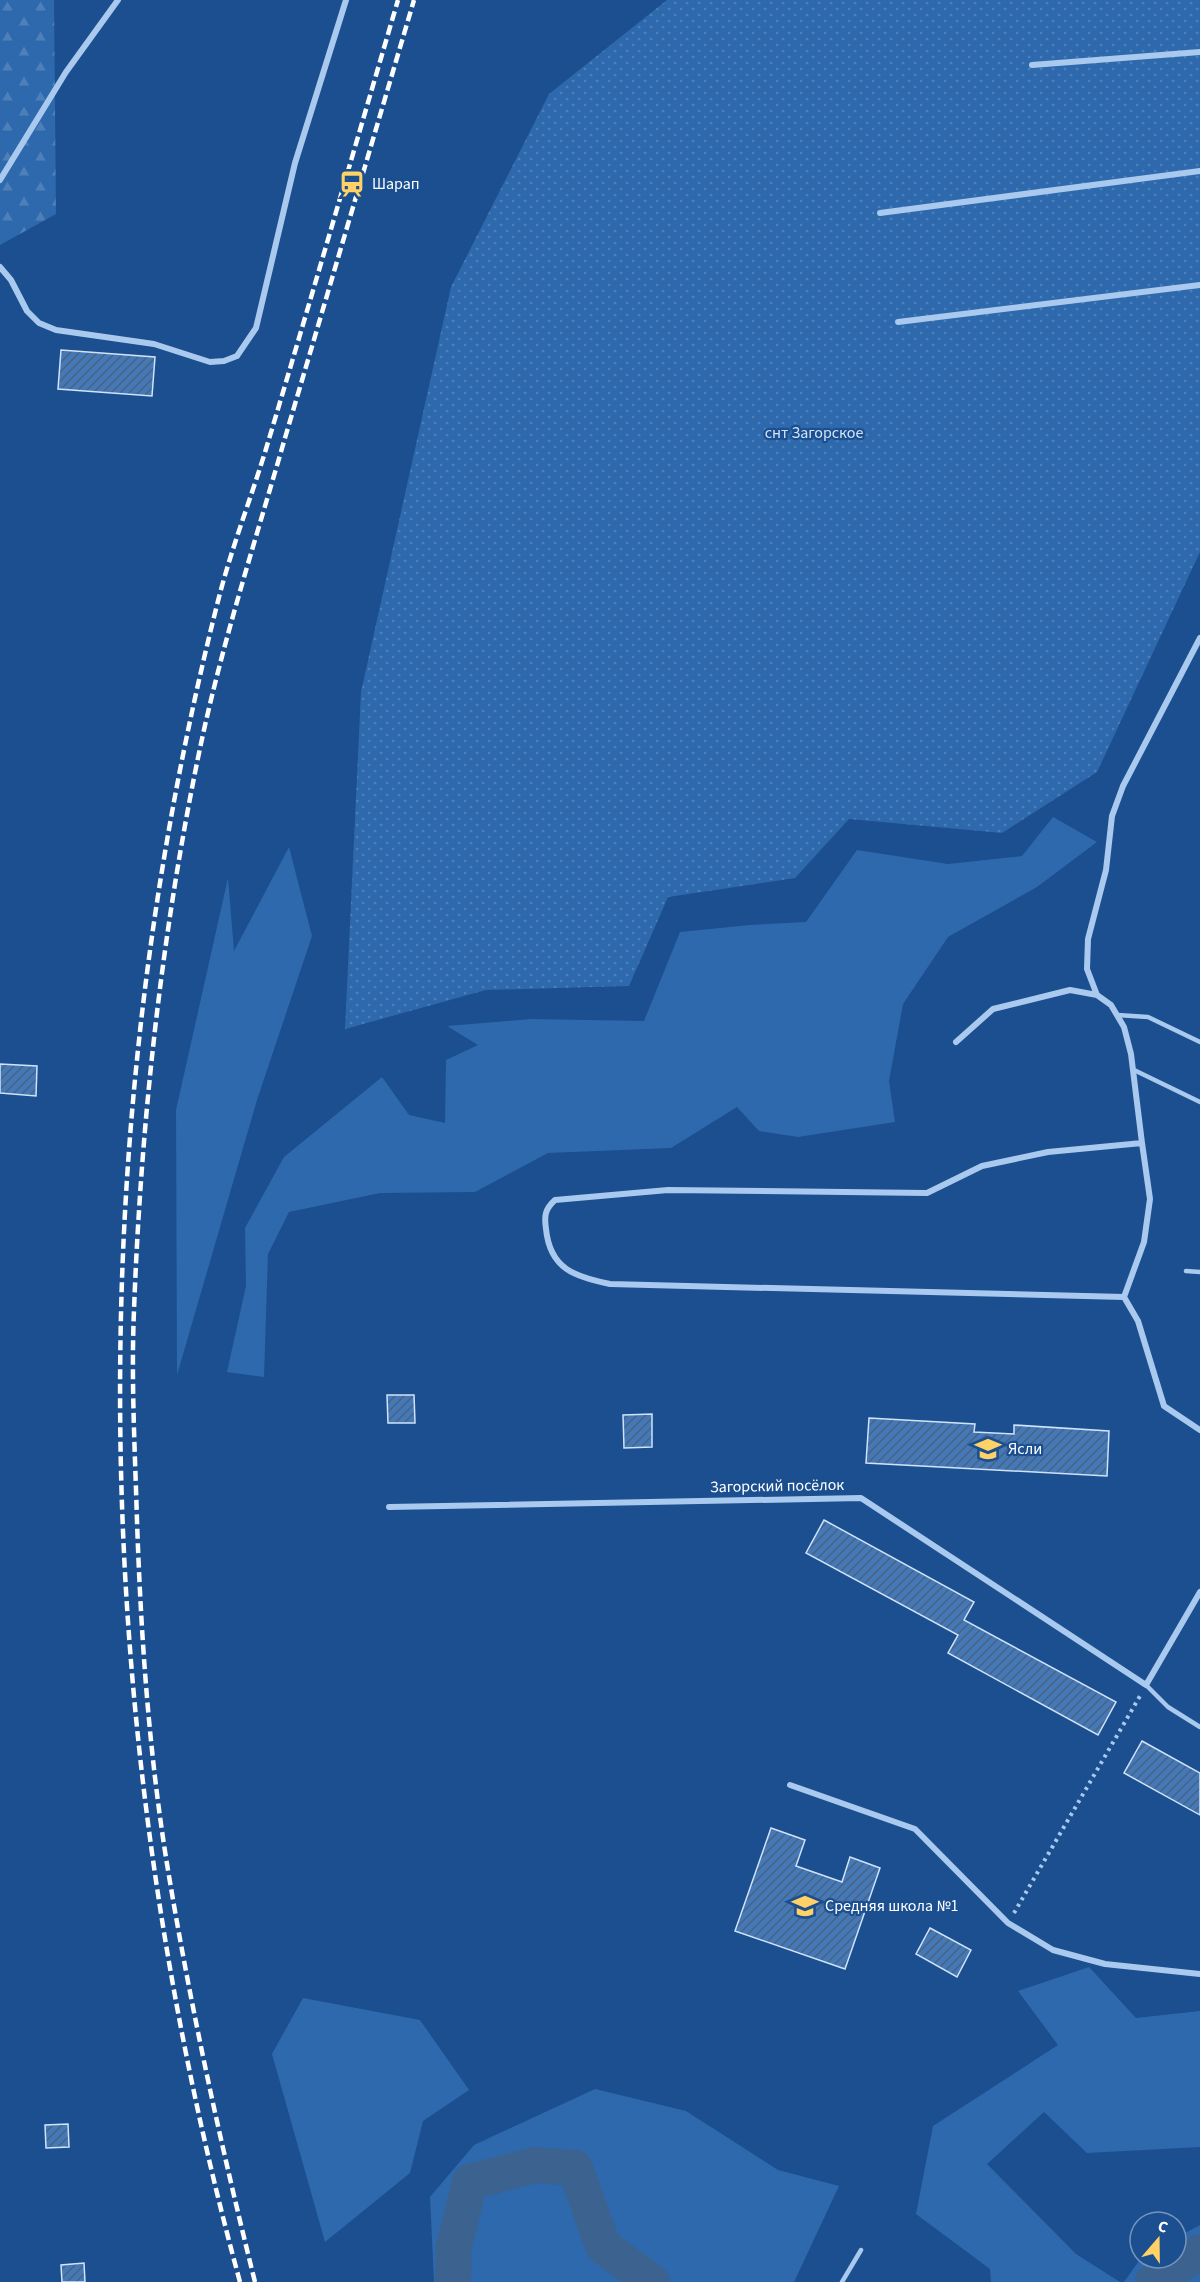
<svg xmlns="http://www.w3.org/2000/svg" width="1200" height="2282" viewBox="0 0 1200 2282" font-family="'Source Sans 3',sans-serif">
	<defs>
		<pattern id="forest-firs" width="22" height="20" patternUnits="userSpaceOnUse" patternTransform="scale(1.5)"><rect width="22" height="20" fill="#2e69ad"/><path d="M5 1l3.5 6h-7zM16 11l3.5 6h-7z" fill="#4d80b9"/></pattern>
		<pattern id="park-dots" width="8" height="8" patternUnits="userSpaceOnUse" patternTransform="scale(1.5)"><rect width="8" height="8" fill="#2e69ad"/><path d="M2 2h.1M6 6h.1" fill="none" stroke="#4d80b9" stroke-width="1.8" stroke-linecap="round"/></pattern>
		<pattern id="building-hatch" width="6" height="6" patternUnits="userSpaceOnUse" patternTransform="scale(1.5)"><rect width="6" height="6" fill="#4478b7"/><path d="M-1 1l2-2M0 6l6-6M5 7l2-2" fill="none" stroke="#486282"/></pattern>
	</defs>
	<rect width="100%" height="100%" fill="#1b4f8f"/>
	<path fill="#2e69ad" d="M1053 817 1097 842 1037 887 948 937 903 1004 889 1081 895 1122 798 1137 759 1131 737 1107 671 1148 548 1153 475 1192 380 1193 289 1212 268 1254 264 1377 227 1372 246 1286 245 1228 284 1157 382 1077 409 1115 445 1123 446 1060 478 1045 447 1026 531 1019 644 1021 680 932 750 925 806 922 857 850 948 864 1022 856Z
		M289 847 312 936 257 1100 177 1375 176 1110 228 878 234 951Z
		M1089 1967 1136 2018 1200 2011V2147L1087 2153 1044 2112 987 2164 1076 2254 1120 2282H991L990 2269 916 2214 933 2126 1058 2045 1018 1991Z
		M303 1998 420 2020 469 2090 423 2121 410 2173 325 2242 272 2054Z
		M595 2089 686 2111 778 2170 839 2186 794 2282H434L430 2197 474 2145Z
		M1200 2225V2282H1124L1141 2258H1176V2238Z"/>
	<path fill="url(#forest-firs)" d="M0 0H54L56 214 0 245Z"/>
	<path fill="url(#park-dots)" d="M667 0H1200V552L1097 772 1002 833 849 819 795 878 668 897 629 986 486 990 345 1029 361 692 451 287 549 94Z"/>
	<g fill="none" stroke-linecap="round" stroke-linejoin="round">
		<path stroke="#3c6290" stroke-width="36" d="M453 2282 454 2246 470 2182 535 2165 575 2168 603 2246 652 2282
			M1153 2282 1200 2252"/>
	</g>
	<path fill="url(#building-hatch)" stroke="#cfe3fa" stroke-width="1.5" d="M61 350 155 357 152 396 58 389Z
		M0 1064 37 1066 36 1096 0 1093Z
		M387 1395H414L415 1423H388Z
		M652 1414V1447L624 1448 623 1415Z
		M869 1418 975 1424 974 1432 1014 1434V1425L1109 1431 1107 1476 866 1463Z
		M824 1520 974 1602 964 1620 1116 1702 1098 1735 948 1653 958 1635 806 1553Z
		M1142 1741 1200 1773V1815L1124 1773Z
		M771 1828 805 1840 796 1866 842 1882 850 1857 880 1868 845 1969 735 1931Z
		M930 1928 971 1950 957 1977 916 1954Z
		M68 2124 69 2147 46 2148 45 2125Z
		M84 2263 85 2282H62L61 2265Z"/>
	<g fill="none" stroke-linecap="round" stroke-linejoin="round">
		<path stroke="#a9c9ee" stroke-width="4" stroke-dasharray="3 4.5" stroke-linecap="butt" d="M1014 1913 1140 1696"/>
		<path stroke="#a9c9ee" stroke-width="4.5" d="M1117 1015 1148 1017 1200 1042
			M1134 1070 1200 1102
			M1186 1271 1200 1272
			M1146 1685 1168 1707 1200 1727
			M842 2282 861 2250"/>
		<path stroke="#a9c9ee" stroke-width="6" d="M1032 65 1200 52
			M0 180 66 72 118 0
			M880 213 1200 171
			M0 267 11 280 27 311 39 323 56 330 154 344 210 362 224 361 237 356 256 328 295 163 346 0
			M898 322 1200 285
			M1097 995 1087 969 1088 939 1106 870 1112 816 1123 786 1200 638
			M956 1042 993 1009 1070 990 1097 995 1111 1005 1124 1027 1131 1054 1142 1143
			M1142 1143 1150 1199 1144 1242 1124 1297 610 1284C575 1277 550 1269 546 1229 544 1216 545 1209 555 1200L668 1190 927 1193 982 1166 1048 1152Z
			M1124 1297 1138 1321 1164 1406 1200 1430
			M389 1507 861 1498 1146 1685 1200 1592
			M790 1785 915 1829 1008 1923 1053 1950 1105 1964 1200 1974"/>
		<path stroke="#fff" stroke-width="4.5" stroke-dasharray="10 4.5" stroke-linecap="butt" d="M240 2282C91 1736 78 1155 217 605 230 552 250 501 266 449 311 299 354 150 398 0
			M255 2282C221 2146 191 2009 168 1870 149 1755 141 1637 137 1521 135 1451 131 1380 134 1310 141 1124 161 937 199 753 221 647 255 542 285 438 328 292 371 146 414 0"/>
	</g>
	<defs>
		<g id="station-bare" transform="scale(2.07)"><path d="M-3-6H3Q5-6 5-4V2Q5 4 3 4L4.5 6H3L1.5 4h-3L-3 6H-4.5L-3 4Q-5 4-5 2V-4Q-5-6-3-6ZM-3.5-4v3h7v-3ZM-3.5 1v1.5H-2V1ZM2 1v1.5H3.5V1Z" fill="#ffd166" stroke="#1b4f8f" stroke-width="2.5" paint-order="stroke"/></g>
		<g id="school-bare" transform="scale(2.07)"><path d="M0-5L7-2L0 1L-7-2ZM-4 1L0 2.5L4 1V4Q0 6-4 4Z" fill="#ffd166" stroke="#1b4f8f" stroke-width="2.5" paint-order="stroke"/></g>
	</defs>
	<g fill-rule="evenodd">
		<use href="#station-bare" x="352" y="184"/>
		<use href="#school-bare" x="988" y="1449"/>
		<use href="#school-bare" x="805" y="1906"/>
	</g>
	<g text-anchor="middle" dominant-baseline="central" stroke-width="4.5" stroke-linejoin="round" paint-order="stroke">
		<g font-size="16" fill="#fff" stroke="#1b4f8f" text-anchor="start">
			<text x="372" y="184">Шарап</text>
			<text x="1008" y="1449">Ясли</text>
			<text x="825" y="1906">Средняя школа №1</text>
		</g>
		<g font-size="16" fill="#cfe3fa" stroke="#1b4f8f">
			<text x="814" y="433">снт Загорское</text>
		</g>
		<g font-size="16" fill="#fff" stroke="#1b4f8f">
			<text transform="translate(777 1486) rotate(-1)">Загорский посёлок</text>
		</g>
	</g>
	<g transform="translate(1158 2240) rotate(20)"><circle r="28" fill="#1b4f8f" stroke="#7695bc" stroke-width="1.5"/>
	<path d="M0-4.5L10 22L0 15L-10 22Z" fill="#ffd166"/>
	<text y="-9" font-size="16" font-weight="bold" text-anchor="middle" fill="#ffffff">С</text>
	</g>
</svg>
